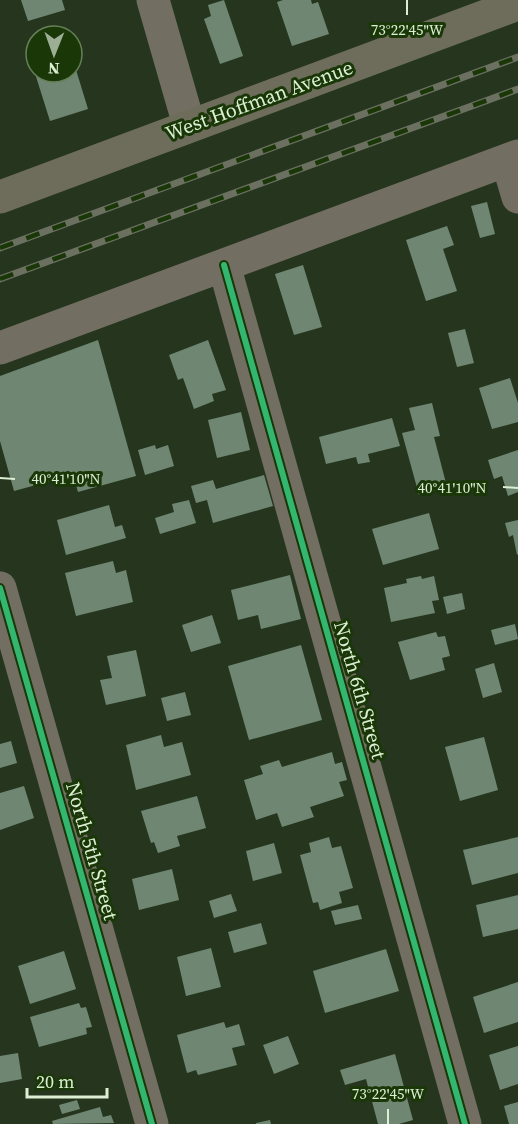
<svg xmlns="http://www.w3.org/2000/svg" width="518" height="1124" viewBox="0 0 518 1124" font-family="'Source Serif 4',serif">
	<rect width="100%" height="100%" fill="#26361e"/>
	<path fill="#6f8772" d="M21 0H62L65 10 28 21Z
		M224 0 243 56 220 64 204 19 211 16 208 5Z
		M283 0H311L312 4 318 2 329 34 292 46 277 2Z
		M73 60 88 109 50 121 33 67 36 66V72H72Z
		M487 202 495 234 480 238 471 206Z
		M447 226 454 245 443 249 457 291 426 301 406 240Z
		M303 265 322 327 294 335 275 274Z
		M465 329 474 363 457 367 448 333Z
		M98 340 136 476 78 492 73 475 14 491 0 441V376Z
		M208 340 226 390 212 394 214 401 194 409 183 378 178 380 169 355Z
		M510 378 518 403V422L492 429 479 388Z
		M432 403 440 436 434 437 447 487 419 495 402 433 415 430 409 408Z
		M241 412 250 450 217 458 208 420Z
		M392 418 400 446 368 454 370 462 358 464 356 457 326 464 319 437Z
		M155 445 156 449 168 445 174 466 145 475 138 450Z
		M518 450V492L508 496 502 476 494 479 488 460Z
		M264 475 273 506 213 523 207 500 196 503 191 486 213 480 216 489Z
		M189 500 196 523 160 534 155 518 174 512 172 504Z
		M109 505 115 527 122 525 126 538 66 555 57 520Z
		M429 513 439 549 383 565 372 529Z
		M518 520V554L517 555 513 535 509 537 505 523Z
		M113 561 116 573 126 570 133 602 76 616 65 573Z
		M290 575 301 619 261 629 258 615 238 620 231 590Z
		M421 576 422 579 434 576 439 600 432 601 435 613 391 622 384 588 407 583 406 579Z
		M462 593 465 609 447 614 443 597Z
		M212 615 221 643 191 652 182 625Z
		M515 624 518 639 495 645 491 630Z
		M436 632 438 637 445 636 450 656 442 658 445 670 410 680 398 642Z
		M301 645 322 720 249 740 228 666Z
		M136 650 146 696 106 705 100 680 112 678 107 656Z
		M494 663 502 692 483 698 475 669Z
		M185 692 191 715 167 721 161 698Z
		M161 735 164 747 182 742 191 775 136 790 126 745Z
		M484 737 498 790 460 801 445 747Z
		M11 741 17 763 0 768V744Z
		M332 752 335 764 342 762 347 780 339 782 344 796 310 807 314 817 282 827 277 813 256 820 244 780 263 774 260 766 279 760 282 767Z
		M24 786 34 818 0 830V793Z
		M197 796 206 828 177 836 180 846 158 853 154 842 151 843 141 811Z
		M329 837 332 848 341 846 353 888 339 892 342 903 320 910 318 902 313 903 300 855 311 852 309 843Z
		M518 837V873L472 885 463 850Z
		M274 843 282 873 253 881 246 851Z
		M172 869 179 900 139 910 132 879Z
		M231 894 237 911 214 918 209 901Z
		M518 895V929L483 937 476 905Z
		M358 905 362 919 335 925 331 911Z
		M261 923 267 944 234 953 228 932Z
		M211 948 221 987 186 996 177 957Z
		M386 949 399 991 325 1013 313 971Z
		M64 951 76 989 30 1004 18 966Z
		M518 982V1022L484 1033 473 997Z
		M79 1003 81 1008 86 1007 92 1027 86 1028 87 1034 39 1047 30 1017Z
		M224 1022 226 1028 239 1024 245 1045 232 1048 237 1065 198 1075 196 1070 187 1073 177 1035Z
		M288 1036 299 1064 274 1074 263 1045Z
		M518 1046V1084L500 1090 489 1055Z
		M18 1053 22 1079 0 1083V1056Z
		M395 1054 413 1120 399 1124H378L366 1079 345 1085 340 1070Z
		M77 1100 80 1109 62 1114 59 1105Z
		M518 1102V1124H509L504 1106Z
		M100 1107 103 1117 111 1115 114 1123 53 1124 52 1121Z
		M270 1120 271 1124H256V1123Z"/>
	<g fill="none" stroke-linecap="round" stroke-linejoin="round">
		<path stroke="#726e62" stroke-width="33" d="M153 0 189 125
			M507 160 518 197
			M224 265 465 1124
			M0 348 518 156
			M0 588 152 1124"/>
		<path stroke="#6e6d5b" stroke-width="33" d="M0 197 518 4"/>
		<g stroke="#6c7061" stroke-width="7">
			<path id="rail" d="M0 248 518 57
				M0 279 518 89"/>
		</g>
		<use href="#rail" stroke="#193707" stroke-width="4.5" stroke-dasharray="14" stroke-linecap="butt"/>
		<g stroke="#193707" stroke-width="10">
			<path id="cycleway" d="M224 265 465 1124
				M0 588 152 1124"/>
		</g>
		<use href="#cycleway" stroke="#33b770" stroke-width="6"/>
	</g>
	<path fill="none" stroke="#dceed4" stroke-width="2" d="M407 15V0M0 478 15 479M503 487 518 488M388 1124V1109"/>
	<g text-anchor="middle" dominant-baseline="central" stroke-width="6" stroke-linejoin="round" paint-order="stroke">
		<g font-size="20" fill="#dceed4" stroke="#193707">
			<text transform="translate(259 100) rotate(-20)">West Hoffman Avenue</text>
			<text transform="translate(360 690) rotate(74)">North 6th Street</text>
			<text transform="translate(92 851) rotate(74)">North 5th Street</text>
		</g>
	</g>
	<g font-size="15" text-anchor="middle" fill="#dceed4" stroke="#193707" stroke-width="6" stroke-linejoin="round" paint-order="stroke">
		<text x="407" y="35">73°22'45"W</text>
		<text x="66" y="484">40°41'10"N</text>
		<text x="452" y="493">40°41'10"N</text>
		<text x="388" y="1099">73°22'45"W</text>
	</g>
	<g transform="translate(54 54) rotate(181)"><circle r="28" fill="#193707" stroke="#678059" stroke-width="1.5"/>
	<path d="M0-4.5L10 22L0 15L-10 22Z" fill="#9cae94"/>
	<text y="-9" font-size="16" font-weight="bold" text-anchor="middle" fill="#dceed4">N</text>
	</g>
	<path d="M27 1088v9h80v-9" fill="none" stroke="#dceed4" stroke-width="3"/>
	<text x="36" y="1088" font-size="18" fill="#dceed4" stroke="#193707" stroke-width="4.5" paint-order="stroke">20 m</text>
</svg>
